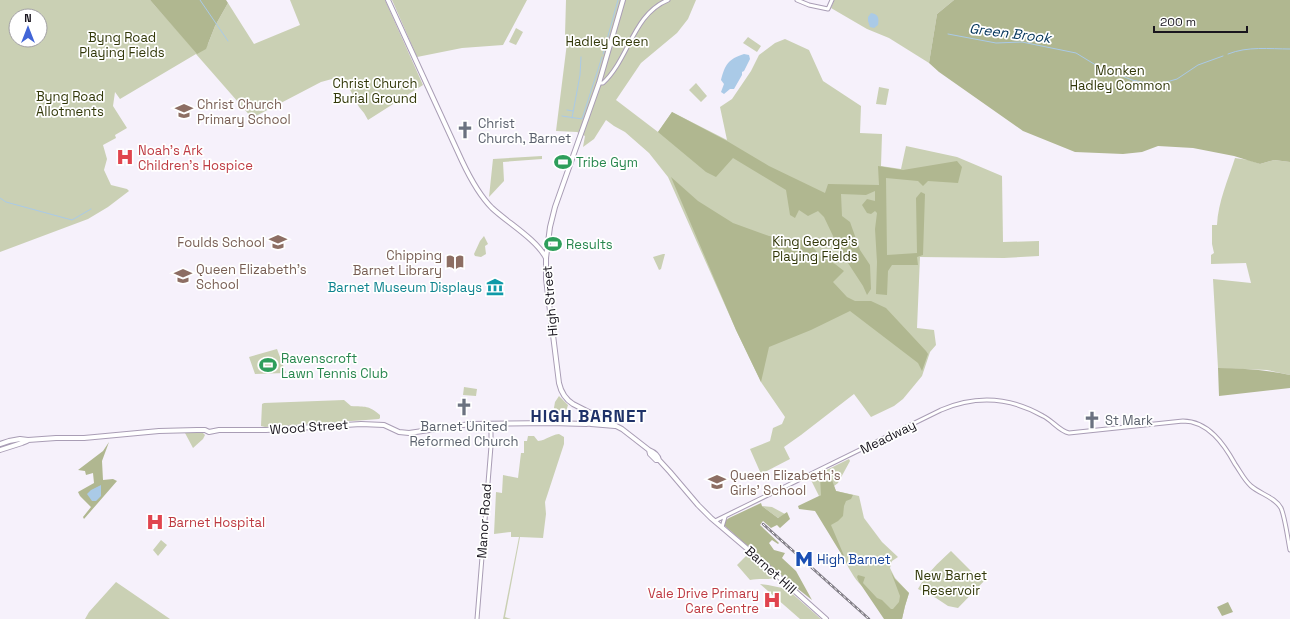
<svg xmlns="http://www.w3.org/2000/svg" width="1290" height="619" viewBox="0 0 1290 619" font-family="'Space Grotesk',sans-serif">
	<rect width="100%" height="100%" fill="#f6f1fb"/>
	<path fill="#cad0b4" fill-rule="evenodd" d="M0 0H150L197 53 208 44 215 26 228 3 254 44 300 25 290 0H385L423 85 368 120 364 113 359 107 343 76 321 82 252 118 196 54 120 99 115 92 113 106 127 128 115 135 116 138 103 145 107 159 104 170 111 185 127 189 129 191 108 207 88 219 0 252ZM16 16H40V40H16Z
		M392 0H527L503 45 462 48 417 57Z
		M566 0H696L688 19 677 33 641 63 616 100 658 132 672 112 727 140 720 107 732 99 751 71 759 55 775 43 785 39 809 50 823 81 861 106 860 133 882 134 881 166 901 169 906 146 957 157 1002 176 1003 242 1039 241V256L1004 258 920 257 917 328 934 330 936 345 930 352 922 376 903 399 894 406 871 417 854 394 801 435 784 447 790 459 761 474 750 449 770 441 773 428 782 424 785 417 761 382 736 330 668 177 649 153 625 132 614 126 606 120 594 139 583 147 585 136 577 132 556 131 567 43V38L565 35Z
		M834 0H954L937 14 929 63 889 38 867 29 831 8Z
		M516 28 523 32 516 45 509 42Z
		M748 37 761 46 757 52 743 43Z
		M696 83 707 96 701 102 689 90Z
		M879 87 889 89 886 105 876 104Z
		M542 156V159L503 162 504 181 489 197 493 159Z
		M1235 158 1249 160 1260 164 1274 160 1290 162V375L1267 370 1218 368 1213 279 1251 283 1246 263 1211 264V255L1214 253 1212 244V225H1217C1218 202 1228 180 1235 158Z
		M484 236 488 244 485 246 486 254 481 257 475 256 474 254 480 241Z
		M663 254H665L661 269 659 270 653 257Z
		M277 349 286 373 255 374 249 357Z
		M464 387 477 389 476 396 463 395Z
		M559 396 568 405 565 415V420L552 419 555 402Z
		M344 400 351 406C366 407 368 405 380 415V418L379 419 366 420 265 427 261 426 262 404 264 403Z
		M185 433H203L205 435 203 439 193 448Z
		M559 434 564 437V444L545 502 546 514 543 538 520 537 505 617 511 619H503L519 537H511V532L494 534 496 492 502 493 503 475 518 478 521 453H524V441H527L528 436H534L538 441C547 440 550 435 559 434Z
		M849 459 850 461 838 483 834 486 836 491 859 496 864 518 882 542 898 557 892 561 890 568 895 578 909 593 905 606 902 619H898C885 607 871 596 859 583 843 565 828 519 821 495L819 496 810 478Z
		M762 506 772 507 785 514 778 518Z
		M161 540 167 545 158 556 153 550Z
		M951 551 972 572 983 576 986 579 958 608 948 606 936 598 918 589C926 574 938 563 951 551Z
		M748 554 766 572 774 578C767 580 758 578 750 580L737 565Z
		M116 582 170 619H85L89 612Z
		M760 584 768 585 787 589 821 619H800Z"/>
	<path fill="#b0b790" d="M150 0H226L228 3 215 26 206 49 197 54Z
		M954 0H1290V162L1274 160 1260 164 1234 156 1193 148 1158 146 1142 152 1123 154 1075 152 1023 131 939 72 929 63 937 14Z
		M672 112 727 141 769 166 825 193 828 184 879 185 878 166 903 170 957 161 962 167 958 183 928 181 923 186 918 181 886 178 887 255 917 253 916 198 921 192 925 194 923 255 917 257 918 265H892L888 271 887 295 876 294 877 262 875 229 877 213 875 211 871 214 867 213 862 205 867 199 875 201V191L866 195 841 194 842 216 850 222 860 250 870 265 871 289 867 295 863 286 848 263 834 246V238L824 217 818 211 808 216 799 210 795 218 790 215 786 190 733 158 716 177 706 172 658 132Z
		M671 177 698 201 733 223 769 236 808 241 821 257 835 264 844 271 833 282 847 297 855 301H871L886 308 926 351 928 354 922 371 918 363 850 311 811 330 769 347 761 382 736 330Z
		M1218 368C1242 368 1266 370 1290 375V388L1219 396Z
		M109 442 102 461 103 480 113 479 117 481 84 519 83 517 91 507 80 496 78 492 94 483 93 473 86 475 85 471 78 470 103 451Z
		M829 472 836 491 853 495 851 499 846 501 844 506 843 516 838 521 831 525 848 565 815 511 799 509 798 506 821 495 820 476Z
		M761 503 762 506 778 518 787 512 790 519 780 528 777 525 771 528 763 521 760 525 779 543 778 544 772 540 769 543 774 550 785 553 782 558 796 571 812 600 783 577 725 526V521L729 518Z
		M891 572 895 579 909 593 905 606 902 619H884L859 582 857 577 858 575 865 577 863 583 877 598 882 600 891 609H893L899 602 900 596Z
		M1228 602 1233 612 1222 616 1217 607Z"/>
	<path fill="#aacae7" d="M871 13C879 14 879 19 878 25L874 28 870 27 868 21V17Z
		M744 54 749 55 750 59 744 71 742 72V75L734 89H730L724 94 721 92 724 84 721 80C725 65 728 59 744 54Z
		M101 485V496L96 501H92L87 494 91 490Z"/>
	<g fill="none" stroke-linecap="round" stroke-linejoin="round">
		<path stroke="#aacae7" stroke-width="1" d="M200 0 228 41
			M948 34 996 43 1022 42 1076 53 1099 67 1132 80 1156 85 1177 79 1198 65 1223 56
			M603 54 618 0
			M1228 54C1248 46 1269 49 1290 49
			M567 110 573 111
			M562 116 582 119 602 57
			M572 118 580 75 581 57
			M0 198 6 202 72 220 91 209"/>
		<g stroke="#a99db5" stroke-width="5">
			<path id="minor" d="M797 0 809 5 828 9 832 0
				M599 83H603C629 59 633 14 668 0
				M715 521 941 410C976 395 1010 397 1043 416 1052 420 1059 431 1069 433L1183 421C1208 421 1224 444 1235 464 1240 471 1244 480 1251 486 1260 494 1275 497 1281 508 1285 517 1288 540 1290 550
				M722 527 725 517
				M477 619 491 446V424"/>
		</g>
		<g stroke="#a99db5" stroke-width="6">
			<path id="major" d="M388 0 462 161C470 178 479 195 492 208 508 223 536 239 546 258
				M623 0 599 83 555 207 550 227 546 258V279L559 383C561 392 565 399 573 404L622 429 649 450C654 452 658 455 659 460
				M591 424 615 426
				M0 444 9 441 20 439 28 440 56 438H84L159 431 197 430H205L209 432 219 430H266L361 424 384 425 399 432 409 433 470 424 551 423 586 424 607 421
				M0 450 22 443 27 441
				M649 450 650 454 656 460H659L670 472 698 505 711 518 751 552 826 619"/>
		</g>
		<use href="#minor" stroke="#fff" stroke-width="3"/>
		<use href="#major" stroke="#fff" stroke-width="4"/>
		<g stroke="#827e87" stroke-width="2.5">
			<path id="rail" d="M763 524 869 619"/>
		</g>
		<use href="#rail" stroke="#fff" stroke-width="1" stroke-dasharray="3" stroke-linecap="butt"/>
	</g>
	<defs>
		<g id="school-bare" transform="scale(1.38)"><path d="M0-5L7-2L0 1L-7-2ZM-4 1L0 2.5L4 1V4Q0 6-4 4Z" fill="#8d6e63" stroke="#fff" stroke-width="2.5" paint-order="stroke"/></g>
		<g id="church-bare" transform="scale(1.38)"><path d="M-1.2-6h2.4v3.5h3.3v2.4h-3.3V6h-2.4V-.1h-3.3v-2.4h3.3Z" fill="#6b7280" stroke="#fff" stroke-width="2.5" paint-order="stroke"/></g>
		<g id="hospital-bare" transform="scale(1.38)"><path d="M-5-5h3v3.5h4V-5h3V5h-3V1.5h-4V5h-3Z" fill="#e0444e" stroke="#fff" stroke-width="2.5" paint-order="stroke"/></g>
		<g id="stadium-bare" transform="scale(1.38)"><path d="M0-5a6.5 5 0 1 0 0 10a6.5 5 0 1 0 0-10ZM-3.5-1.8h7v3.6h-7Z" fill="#2e9e5b" stroke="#fff" stroke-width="2.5" paint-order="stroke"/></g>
		<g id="library-bare" transform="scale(1.38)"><path d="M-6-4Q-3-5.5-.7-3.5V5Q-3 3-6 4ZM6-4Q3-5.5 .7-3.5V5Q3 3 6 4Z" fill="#8d6e63" stroke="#fff" stroke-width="2.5" paint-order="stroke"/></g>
		<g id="museum-bare" transform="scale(1.38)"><path d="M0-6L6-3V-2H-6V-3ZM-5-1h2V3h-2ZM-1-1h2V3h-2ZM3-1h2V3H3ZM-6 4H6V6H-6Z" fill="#0f9aa8" stroke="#fff" stroke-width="2.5" paint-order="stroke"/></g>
		<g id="metro-bare" transform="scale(1.38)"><path d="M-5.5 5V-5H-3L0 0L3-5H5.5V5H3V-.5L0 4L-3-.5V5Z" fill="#1a4fb4" stroke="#fff" stroke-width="2.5" paint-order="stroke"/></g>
	</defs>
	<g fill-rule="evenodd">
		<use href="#school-bare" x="184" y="111"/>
		<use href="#church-bare" x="465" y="130"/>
		<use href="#hospital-bare" x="125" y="157"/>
		<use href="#stadium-bare" x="563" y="162"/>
		<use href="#school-bare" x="278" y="242"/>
		<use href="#stadium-bare" x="553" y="244"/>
		<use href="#library-bare" x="455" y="262"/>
		<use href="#school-bare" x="183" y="276"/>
		<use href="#museum-bare" x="495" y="287"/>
		<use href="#stadium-bare" x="268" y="365"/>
		<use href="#church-bare" x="464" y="407"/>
		<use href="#church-bare" x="1092" y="420"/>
		<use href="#school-bare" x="717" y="482"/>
		<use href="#hospital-bare" x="155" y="522"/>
		<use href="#metro-bare" x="804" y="559"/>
		<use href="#hospital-bare" x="772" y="600"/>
	</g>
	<g text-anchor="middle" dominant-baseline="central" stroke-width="3.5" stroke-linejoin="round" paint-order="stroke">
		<g font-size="13" fill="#323809" stroke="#fff">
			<text x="122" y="37">Byng Road<tspan x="122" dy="15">Playing Fields</tspan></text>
			<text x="607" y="41">Hadley Green</text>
			<text x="1120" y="70">Monken<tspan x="1120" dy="15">Hadley Common</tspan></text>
			<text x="375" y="83">Christ Church<tspan x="375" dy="15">Burial Ground</tspan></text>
			<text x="70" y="96">Byng Road<tspan x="70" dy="15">Allotments</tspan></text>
			<text x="815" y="241">King George's<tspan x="815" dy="15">Playing Fields</tspan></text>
			<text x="951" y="575">New Barnet<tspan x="951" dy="15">Reservoir</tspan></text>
		</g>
		<g font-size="13" fill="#785e54" stroke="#fff" text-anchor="start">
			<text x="197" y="104">Christ Church<tspan x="197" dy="15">Primary School</tspan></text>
			<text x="265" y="242" text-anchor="end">Foulds School</text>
			<text x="442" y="255" text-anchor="end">Chipping<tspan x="442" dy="15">Barnet Library</tspan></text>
			<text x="196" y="269">Queen Elizabeth's<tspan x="196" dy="15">School</tspan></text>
			<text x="730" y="475">Queen Elizabeth's<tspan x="730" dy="15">Girls' School</tspan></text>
		</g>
		<g font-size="13" fill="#5b616d" stroke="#fff" text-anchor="start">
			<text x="478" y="123">Christ<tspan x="478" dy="15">Church, Barnet</tspan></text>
			<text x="1105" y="420">St Mark</text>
			<text x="464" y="426" text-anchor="middle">Barnet United<tspan x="464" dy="15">Reformed Church</tspan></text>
		</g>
		<g font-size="13" fill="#be3a42" stroke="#fff" text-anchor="start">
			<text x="138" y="150">Noah's Ark<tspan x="138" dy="15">Children's Hospice</tspan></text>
			<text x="168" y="522">Barnet Hospital</text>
			<text x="759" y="593" text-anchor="end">Vale Drive Primary<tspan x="759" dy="15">Care Centre</tspan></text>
		</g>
		<g font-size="13" fill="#27864d" stroke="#fff" text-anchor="start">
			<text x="576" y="162">Tribe Gym</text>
			<text x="566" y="244">Results</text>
			<text x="281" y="358">Ravenscroft<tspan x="281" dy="15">Lawn Tennis Club</tspan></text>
		</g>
		<g font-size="13" fill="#0d838f" stroke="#fff" text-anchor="end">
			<text x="482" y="287">Barnet Museum Displays</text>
		</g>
		<g font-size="13" fill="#19151e" stroke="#fff">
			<text transform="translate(550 301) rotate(-95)">High Street</text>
			<text transform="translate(309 427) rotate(-4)">Wood Street</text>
			<text transform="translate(888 437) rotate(-26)">Meadway</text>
			<text transform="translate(484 521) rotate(-86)">Manor Road</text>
			<text transform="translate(771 570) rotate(42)">Barnet Hill</text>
		</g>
		<g font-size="13" fill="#164399" stroke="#fff" text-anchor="start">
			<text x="817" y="559">High Barnet</text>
		</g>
		<g font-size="14" font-style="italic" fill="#003359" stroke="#fff">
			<text transform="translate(1010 33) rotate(7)">Green Brook</text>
		</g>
		<g font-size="17" font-weight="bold" letter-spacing="1" fill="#1f3269" stroke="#fff">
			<text x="589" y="416">HIGH BARNET</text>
		</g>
	</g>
	<g transform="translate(28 28)"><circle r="19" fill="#ffffff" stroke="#a3a1a5"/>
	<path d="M0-3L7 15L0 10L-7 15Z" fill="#4165d7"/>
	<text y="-6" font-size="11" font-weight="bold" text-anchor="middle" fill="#19151e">N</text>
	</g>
	<path d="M1154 26v6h93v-6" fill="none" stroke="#19151e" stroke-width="2"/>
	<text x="1160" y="26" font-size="12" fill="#19151e" stroke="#ffffff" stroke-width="3" paint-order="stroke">200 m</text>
</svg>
